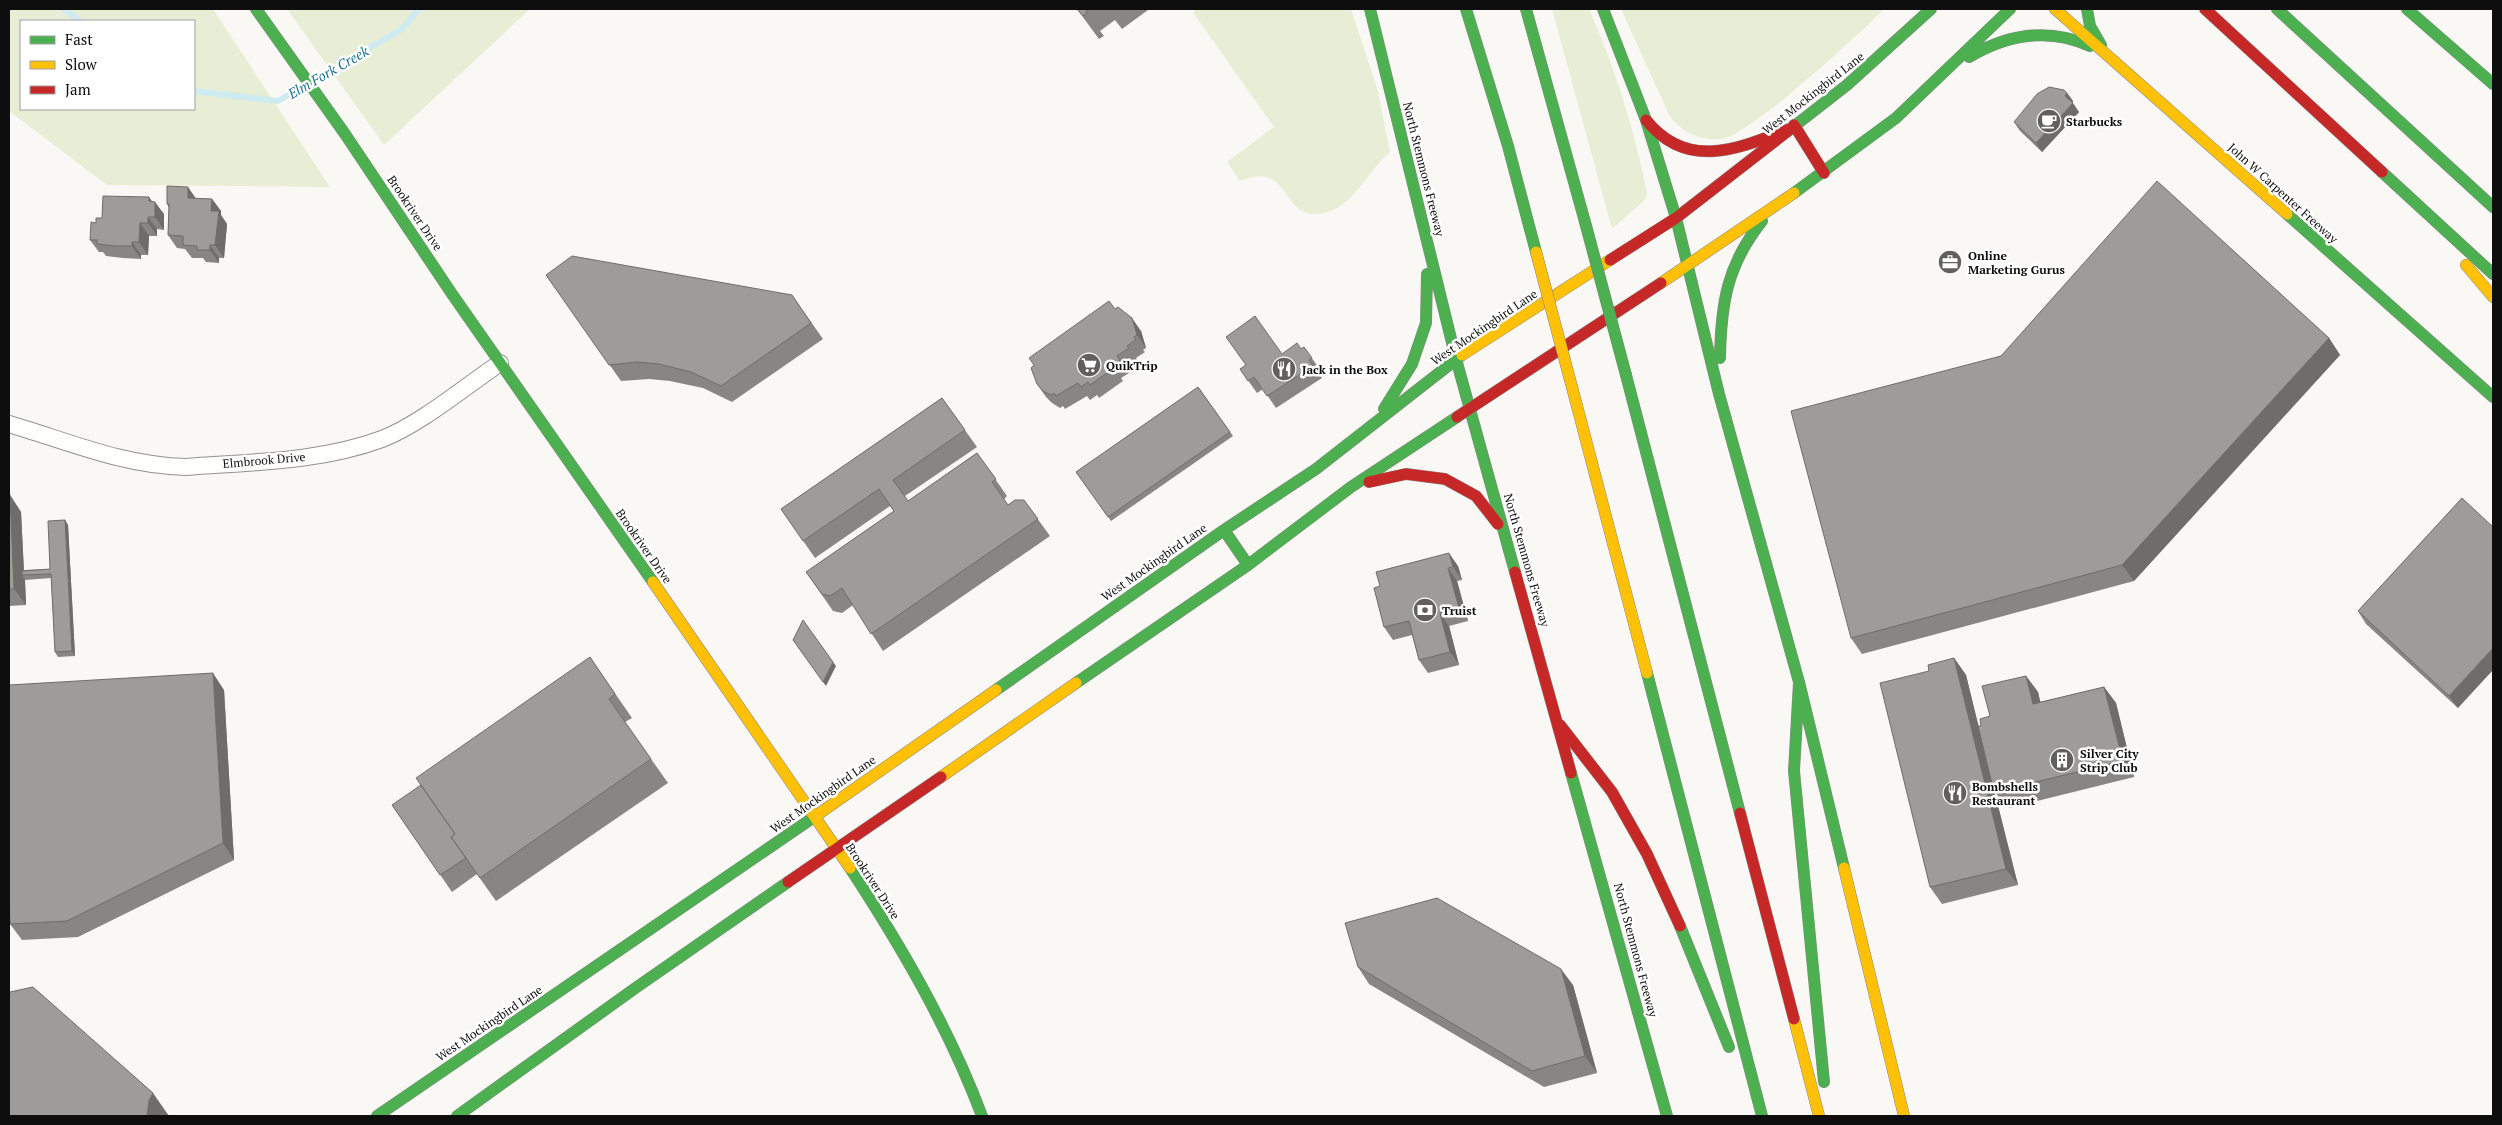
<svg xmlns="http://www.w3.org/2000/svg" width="2502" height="1125" viewBox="0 0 2502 1125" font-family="'PT Serif',serif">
	<rect width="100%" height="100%" fill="#faf8f4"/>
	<path fill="#e8eed6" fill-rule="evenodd" d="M9 9H213L330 187 107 185 9 111ZM21 21H194V109H21Z
		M287 9H530L384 145Z
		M1194 9H1351L1378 91 1390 152C1365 173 1352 214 1314 214 1281 214 1289 160 1240 181L1227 162 1274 127 1194 14Z
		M1552 9H1589C1616 70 1634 128 1647 193L1646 199 1612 229Z
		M1621 9H1884C1861 33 1749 136 1721 139 1699 141 1681 132 1669 115Z"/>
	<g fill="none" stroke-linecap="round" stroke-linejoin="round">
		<path stroke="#cdebf1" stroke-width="6" d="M64 9 80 21
			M194 91 278 101 402 29 419 9"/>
		<g stroke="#949392" stroke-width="18">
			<path id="street" d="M9 424C67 441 124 466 186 467 251 462 320 462 382 439 419 425 466 386 500 363"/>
		</g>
		<g stroke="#8b8a88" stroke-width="12">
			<path id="fast" d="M256 9 345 134 452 294 653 582
				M1370 9 1456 359 1515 572
				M1466 9 1508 146 1536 252
				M1526 9 1585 222
				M1603 9 1646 120 1676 218
				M2087 9 2090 26 2101 45
				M2277 9 2493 207
				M2407 9 2493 84
				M1969 57C2008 34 2048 27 2090 46
				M1788 131 1847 85 1931 9
				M2382 172 2493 274
				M1794 193 1896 118 2010 9
				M2287 214 2493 397
				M1676 218 1719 394 1799 682 1844 868
				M1720 358C1721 303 1727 265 1762 221
				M1626 375 1740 813
				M1384 409 1412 364 1426 323 1427 274
				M1224 530 1248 565
				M1647 673 1762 1116
				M1799 682 1794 771 1824 1082
				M1076 683 1248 565 1351 487 1457 417
				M996 690 1224 530 1316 469 1462 355
				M1571 773 1667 1116
				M850 868C901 946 949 1028 982 1116
				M1680 926 1729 1047
				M377 1116 817 815
				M457 1116 634 989 788 882"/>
		</g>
		<g stroke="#8b8a88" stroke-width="12">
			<path id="slow" d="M2055 9 2287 214
				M2466 265 2493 297
				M1661 283 1794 193
				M1462 355 1610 260
				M1577 406 1647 673
				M653 582 850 868
				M941 777 1076 683
				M817 815 996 690
				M1844 868 1904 1116
				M1794 1019 1819 1116"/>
		</g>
		<g stroke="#8b8a88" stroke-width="12">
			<path id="jam" d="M2205 9 2382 172
				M1646 120C1687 171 1738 149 1789 129
				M1794 125 1824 173
				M1610 260 1676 218 1788 131
				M1457 417 1661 283
				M1369 482 1406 474 1445 479 1476 496 1498 524
				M1515 572 1571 773
				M1560 725 1612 792 1647 854 1680 926
				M1740 813 1794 1019
				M788 882 941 777"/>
		</g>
		<use href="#street" stroke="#fefefd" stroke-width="16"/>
		<use href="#fast" stroke="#4caf50" stroke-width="11"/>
		<use href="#slow" stroke="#ffc107" stroke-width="11"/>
		<use href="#jam" stroke="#c62828" stroke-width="11"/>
		<g stroke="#82817f" stroke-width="12" stroke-linecap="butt">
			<path id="fast-bridge" d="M1585 222 1626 375"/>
		</g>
		<g stroke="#82817f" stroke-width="12" stroke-linecap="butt">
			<path id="slow-bridge" d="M1536 252 1577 406"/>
		</g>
		<use href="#fast-bridge" stroke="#4caf50" stroke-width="11"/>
		<use href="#slow-bridge" stroke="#ffc107" stroke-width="11"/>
	</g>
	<path fill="#888684" d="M1077 9H1148V10L1122 29 1115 20 1100 31 1104 36 1099 39Z
		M2067 93 2073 101 2072 103 2079 112 2042 152 2020 131 2014 122Z
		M149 197 152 202 164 214V230L157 229V236H149L148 255H141V259L123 258 106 256 103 252H99L90 240 96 223 102 218Z
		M196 198 212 199 221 211V215L227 224 224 258H219V263L206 262 203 258H192L185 249 177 248 168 235 169 208 167 204Z
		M546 275 792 295 823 339 732 402 703 388 670 381 649 379 621 381Z
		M1115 309 1141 331 1146 348 1143 350 1145 352 1136 358 1138 361 1126 369 1129 373 1121 378 1123 381 1099 398 1097 395 1090 400 1087 396 1065 409 1063 406 1060 408 1052 403 1046 397 1037 384Z
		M2329 338 2340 355 2134 581 1862 654 1851 638Z
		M1304 347 1321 371 1318 373 1322 378 1276 408 1263 389 1257 393 1240 369 1246 365 1301 349Z
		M1198 387 1233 436 1111 521 1076 472Z
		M942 398 977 447 905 496 908 501 977 453 1007 496 1004 499 1008 505 1024 500 1050 536 883 651 853 605 842 613 833 611 806 572 894 511 890 506 815 558 781 509Z
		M9 495H10L21 512 24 570 50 569 65 520 68 525 75 656 58 657 55 652 51 578 25 580 26 605 9 606Z
		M2462 498 2458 708 2366 624 2358 611Z
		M1458 566 1462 580 1457 581 1468 621 1449 626 1459 665 1428 673 1419 660 1412 635 1393 640 1384 627 1374 588Z
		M590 657 632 718 625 722 668 783 496 901 474 870 477 874 452 892 392 805 421 785Z
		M1954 658 1966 675 1978 726H1981L2026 676 2038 692 2040 702 2104 687 2116 703 2134 777 2009 808 2007 804 2004 805 1994 790 2018 885 1942 904 1930 887 1929 671Z
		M224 690 234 860 78 937 22 940 10 924Z
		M1358 967 1573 985 1597 1073 1544 1087 1369 984Z"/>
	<path fill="#6f6d6b" d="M2067 93 2073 101 2071 104 2065 96Z
		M2073 103 2079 112 2042 152 2036 143Z
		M188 187 197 200 188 198Z
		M149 197 155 206V202L164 214V230L155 217 149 201Z
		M212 199 221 211V215L227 224 224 258 215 245 211 211Z
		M148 217 157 229V236L148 223Z
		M140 223 149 236 148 255 139 242Z
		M132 242 141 255V259L132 246Z
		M210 245 219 258V263L210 250Z
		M1132 318 1141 331 1146 348 1137 335Z
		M2329 338 2340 355 2134 581 2122 565Z
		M10 495 21 512 24 575H22L25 580 26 605 14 589Z
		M65 520 68 525 75 656 72 651Z
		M1449 553 1458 566 1462 580 1453 567Z
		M1448 568 1457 581 1468 621 1459 608Z
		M1440 613 1449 626 1459 665 1450 652Z
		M2493 648V670L2458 708 2449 696Z
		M1954 658 1966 675 1994 788H1993L1994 790 2018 885 2006 869Z
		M833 662 836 666 826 686 823 682Z
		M213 673 224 690 234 860 223 843Z
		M2026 676 2038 692 2045 721 2033 704Z
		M2104 687 2116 703 2134 777 2123 761Z
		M1561 969 1573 985 1597 1073 1585 1056Z
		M153 1093 169 1116H147L149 1100Z"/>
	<path fill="#9e9c99" stroke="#6f6d6b" d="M1077 9H1085L1087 12 1083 16Z
		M2049 87 2064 90 2067 93 2065 96 2073 103 2036 143 2014 122 2037 94Z
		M2157 181 2329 338 2122 565 1851 638 1791 411 2001 356Z
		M167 186 188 187V198L212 199 211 211H219L215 245H210V250H197V246L183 245V236L168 235 169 204H167Z
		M103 196 149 197V201L155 202V217H148V223H140L139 242H132V246H115L97 244V240H90L91 222 96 223V218H102Z
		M572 256 792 295 811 323 721 386 691 372 659 364 637 362 609 365 546 275Z
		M1109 301 1115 309 1118 307 1132 318 1137 335 1134 337 1136 340 1127 346 1129 348 1117 356 1120 360 1112 365 1114 368 1090 385 1088 382 1081 387 1078 383 1056 396 1054 393 1051 395 1043 391 1037 384 1031 368 1034 365 1029 358Z
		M1255 316 1282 354 1297 343 1301 349 1304 347 1312 358 1309 360 1313 366 1267 396 1254 377 1248 381 1240 369 1246 365 1226 337Z
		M1198 387 1230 432 1108 517 1076 472Z
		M942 398 965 430 893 480 908 501 977 453 996 479 992 482 1008 505 1015 500H1024L1038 519 871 634 842 588 830 596 822 594 806 572 894 511 879 489 803 541 781 509Z
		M9 495H10L14 589H9Z
		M2462 498 2493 527V648L2449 696 2358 611Z
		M65 520 72 651 55 652 51 574 22 575V571L50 569 48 521Z
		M1449 553 1453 567 1448 568 1459 608 1440 613 1450 652 1419 660 1409 621 1384 627 1374 588 1380 586 1376 572Z
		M803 620 833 662 823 682 793 640Z
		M590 657 615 694 609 699 651 759 480 878 451 837 455 834 416 778Z
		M1954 658 2006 869 1930 887 1880 683 1929 671 1928 665Z
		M213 673 223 843 67 921 10 924 9 896V685Z
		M2026 676 2033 704 2104 687 2123 761 1998 791 1997 787 1993 788 1978 726H1981L1980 719 1990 716 1982 686Z
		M421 785 455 834 451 837 466 858 440 875 392 805Z
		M1437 898 1561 969 1585 1056 1532 1071 1358 967 1345 923Z
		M33 987 153 1093 149 1100 147 1116H9V997L10 992Z"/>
	<defs>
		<g id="cafe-disc" transform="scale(1.25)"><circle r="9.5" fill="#61605e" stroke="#fff"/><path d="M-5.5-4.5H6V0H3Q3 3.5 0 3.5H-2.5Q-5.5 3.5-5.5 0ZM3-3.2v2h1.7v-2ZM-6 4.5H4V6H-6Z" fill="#fff"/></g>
		<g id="office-disc" transform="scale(1.25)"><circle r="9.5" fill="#61605e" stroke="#fff"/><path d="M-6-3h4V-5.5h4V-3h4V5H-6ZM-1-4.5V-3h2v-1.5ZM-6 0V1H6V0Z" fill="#fff"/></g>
		<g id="supermarket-disc" transform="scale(1.25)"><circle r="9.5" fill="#61605e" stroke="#fff"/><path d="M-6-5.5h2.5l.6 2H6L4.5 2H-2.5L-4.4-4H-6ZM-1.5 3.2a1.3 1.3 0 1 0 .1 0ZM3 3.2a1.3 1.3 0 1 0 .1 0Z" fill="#fff"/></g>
		<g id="restaurant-disc" transform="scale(1.25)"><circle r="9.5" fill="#61605e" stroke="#fff"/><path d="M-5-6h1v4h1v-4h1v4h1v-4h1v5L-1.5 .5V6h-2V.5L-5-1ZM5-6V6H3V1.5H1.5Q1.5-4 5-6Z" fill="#fff"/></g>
		<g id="bank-disc" transform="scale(1.25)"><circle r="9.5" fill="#61605e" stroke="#fff"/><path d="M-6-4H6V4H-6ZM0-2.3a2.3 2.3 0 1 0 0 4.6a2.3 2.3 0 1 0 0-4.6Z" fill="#fff"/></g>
		<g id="building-disc" transform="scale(1.25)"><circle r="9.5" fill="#61605e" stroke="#fff"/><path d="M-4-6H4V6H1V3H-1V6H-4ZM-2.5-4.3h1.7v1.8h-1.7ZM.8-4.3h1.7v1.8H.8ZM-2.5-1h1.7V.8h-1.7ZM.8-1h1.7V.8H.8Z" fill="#fff"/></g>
	</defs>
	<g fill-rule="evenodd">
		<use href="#cafe-disc" x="2049" y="121"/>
		<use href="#office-disc" x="1950" y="262"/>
		<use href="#supermarket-disc" x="1089" y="365"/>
		<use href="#restaurant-disc" x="1284" y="369"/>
		<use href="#bank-disc" x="1425" y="610"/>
		<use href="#building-disc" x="2062" y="760"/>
		<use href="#restaurant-disc" x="1955" y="793"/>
	</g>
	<g text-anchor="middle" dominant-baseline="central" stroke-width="5" stroke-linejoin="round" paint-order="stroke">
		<g font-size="12" fill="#0e0e0e" stroke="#fff">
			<text transform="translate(1813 93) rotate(-38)">West Mockingbird Lane</text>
			<text transform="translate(1424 169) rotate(76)">North Stemmons Freeway</text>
			<text transform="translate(2283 193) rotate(42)">John W Carpenter Freeway</text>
			<text transform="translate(415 213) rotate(56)">Brookriver Drive</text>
			<text transform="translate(1484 327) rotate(-34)">West Mockingbird Lane</text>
			<text transform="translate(264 460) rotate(-5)">Elmbrook Drive</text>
			<text transform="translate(644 546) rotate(55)">Brookriver Drive</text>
			<text transform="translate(1527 560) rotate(74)">North Stemmons Freeway</text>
			<text transform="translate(1154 562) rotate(-35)">West Mockingbird Lane</text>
			<text transform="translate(823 794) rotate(-35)">West Mockingbird Lane</text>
			<text transform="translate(873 881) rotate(57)">Brookriver Drive</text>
			<text transform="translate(1636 950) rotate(75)">North Stemmons Freeway</text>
			<text transform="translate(489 1023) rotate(-34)">West Mockingbird Lane</text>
		</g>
		<g font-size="12" font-weight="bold" fill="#0e0e0e" stroke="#fff" text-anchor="start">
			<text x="2066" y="121">Starbucks</text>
			<text x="1968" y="255">Online<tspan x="1968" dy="14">Marketing Gurus</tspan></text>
			<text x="1106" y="365">QuikTrip</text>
			<text x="1302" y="369">Jack in the Box</text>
			<text x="1442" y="610">Truist</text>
			<text x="2080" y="753">Silver City<tspan x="2080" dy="14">Strip Club</tspan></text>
			<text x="1972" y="786">Bombshells<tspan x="1972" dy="14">Restaurant</tspan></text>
		</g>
		<g font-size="14" font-style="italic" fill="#247693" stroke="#fff">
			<text transform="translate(328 72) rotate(-30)">Elm Fork Creek</text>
		</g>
	</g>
	<rect width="2502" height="1125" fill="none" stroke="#0e0e0e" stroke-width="20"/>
	<rect x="20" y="20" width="175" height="90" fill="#ffffff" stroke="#9f9f9f"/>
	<rect x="30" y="36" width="25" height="8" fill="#4caf50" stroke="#9f9f9f"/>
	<text x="65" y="45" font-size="15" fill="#0e0e0e">Fast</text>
	<rect x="30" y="61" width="25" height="8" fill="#ffc107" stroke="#9f9f9f"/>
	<text x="65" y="70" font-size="15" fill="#0e0e0e">Slow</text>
	<rect x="30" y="86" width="25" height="8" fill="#c62828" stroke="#9f9f9f"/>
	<text x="65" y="95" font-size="15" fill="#0e0e0e">Jam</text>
</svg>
